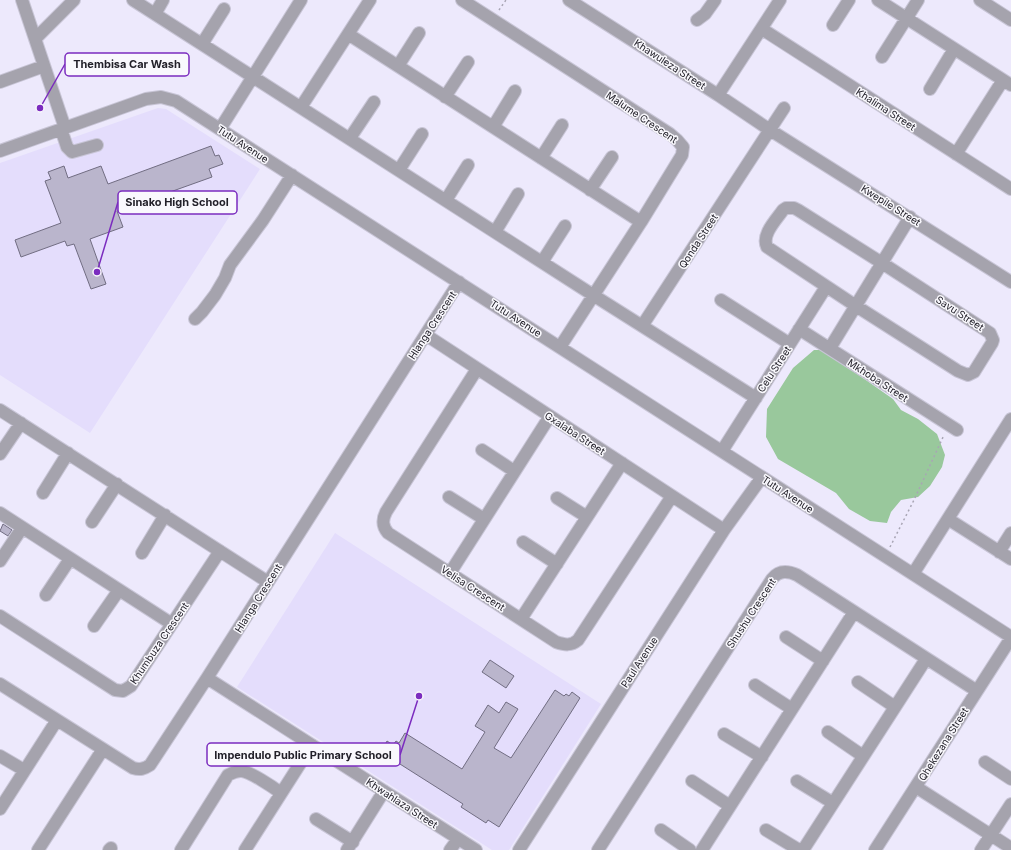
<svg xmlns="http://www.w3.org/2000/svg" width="1011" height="850" viewBox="0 0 1011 850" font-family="Inter,sans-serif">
	<rect width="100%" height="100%" fill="#ede9fc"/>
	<path fill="#e4ddfc" d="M158 108 166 109 260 169 90 433 0 375V163Z
		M335 533 601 704 509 850H492L237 687Z"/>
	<path fill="#99c89c" d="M814 350H823L893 399 901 410 918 419 937 434 945 455 942 467 930 486 918 497 901 500 891 512 887 523 870 521 849 509 836 493 778 459 766 437 767 409 793 368Z"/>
	<path fill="#bab5cc" stroke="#716d82" d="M211 146 215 156 219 155 223 164 209 169 212 177 117 211 123 227 90 239 106 284 91 289 74 244 67 246 65 241 21 257 15 240 61 223 45 181 51 179 48 172 64 166 68 178 101 166 108 184Z
		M3 524 12 530 8 536 0 531Z
		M490 660 514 676 506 688 482 672Z
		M555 690 564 696 566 694 569 696 572 692 580 698 499 827 488 820 486 823 461 807 463 804 381 752 387 741 393 745 396 741 399 743 405 733 462 769 485 732 475 726 488 705 499 713 506 702 518 709 494 748 511 758Z"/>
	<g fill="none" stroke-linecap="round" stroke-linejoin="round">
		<g stroke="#c8c5d6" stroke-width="14">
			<path id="minor" d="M22 0 65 128
				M133 0 593 295 756 398
				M462 0 670 134 677 140 683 147 682 155 641 222 560 347
				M569 0 718 95 770 130 1011 282
				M878 0 1011 85
				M980 0 1011 20
				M155 14 163 0
				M697 20 705 14 715 0
				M833 25 849 0
				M762 29 1011 189
				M348 34 641 222
				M35 39 74 0
				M202 44 224 9
				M882 57 918 0
				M398 66 419 33
				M0 82 44 66
				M930 89 954 49
				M718 95 780 0
				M445 97 468 62
				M301 107 370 0
				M493 127 515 91
				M61 129 67 147 72 152 97 145
				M220 129 301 0
				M350 138 374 102
				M0 151 146 99 161 97 176 101 1011 637
				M956 154 1003 80
				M541 158 562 125
				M399 170 422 134
				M590 190 612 157
				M446 200 468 165
				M786 208H794L798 210 882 263 990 333 993 340 992 343 974 372 968 375 958 371 856 306 767 247C761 235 776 220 783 210Z
				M495 232 518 194
				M542 262 565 226
				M721 300 790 344
				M195 319 202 312 215 295 225 278 230 265 263 220 292 175
				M642 326 784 108
				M799 329 957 430
				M426 335 724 530
				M830 348 910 217
				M477 369 386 512C382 520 382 526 388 533L556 642C565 645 571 646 578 640L672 496
				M0 410 268 582
				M482 450 514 471
				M722 451 826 287
				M0 454 21 423
				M43 493 68 453
				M449 497 484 519
				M557 498 587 517
				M0 513 172 624
				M948 519 1011 559
				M92 522 117 484
				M523 542 557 564
				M999 552 1011 533
				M142 553 165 515
				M0 561 22 528
				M450 573 550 416
				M913 574 1011 419
				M46 595 70 559
				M0 616 115 690 123 691 131 686 220 551
				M521 619 622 463
				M94 626 119 590
				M786 637 823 661
				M207 678 476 850
				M858 682 895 707
				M0 684 133 768C140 770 144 769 150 765L207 678 459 282
				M755 685 792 709
				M828 732 863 756
				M724 734 762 757
				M0 756 24 770
				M985 762 1011 779
				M692 781 730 806
				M797 781 833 803
				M916 787 1011 848
				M0 809 57 720
				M316 819 353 842
				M661 830 690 850
				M766 830 799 850
				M38 850 103 749
				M109 850 111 848
				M181 850 228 775C232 773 236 771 241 771 249 771 273 787 281 793
				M245 850 312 745
				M347 850 384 791
				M450 850 458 839
				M519 850 724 530 762 477
				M598 850 772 579C779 570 788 571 797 575L977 691
				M702 850 854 612
				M803 850 926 659
				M875 850 1011 638
				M981 850 1011 804"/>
		</g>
		<path stroke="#a8a5b4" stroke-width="1.5" stroke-dasharray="2 3" stroke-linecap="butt" d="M499 10 506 0
			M890 547 914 500 944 435"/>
		<use href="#minor" stroke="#a5a3ad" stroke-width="12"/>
	</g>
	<g text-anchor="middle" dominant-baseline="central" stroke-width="3" stroke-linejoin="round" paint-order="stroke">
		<g font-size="10" fill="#222029" stroke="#f9f8fd">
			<text transform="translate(670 64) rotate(33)">Khawuleza Street</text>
			<text transform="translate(886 109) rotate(33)">Khalima Street</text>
			<text transform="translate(642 117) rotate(34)">Malume Crescent</text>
			<text transform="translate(243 144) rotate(33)">Tutu Avenue</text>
			<text transform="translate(891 205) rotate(32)">Kwepile Street</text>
			<text transform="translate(698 241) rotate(-57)">Qonda Street</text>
			<text transform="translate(960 313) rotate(33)">Savu Street</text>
			<text transform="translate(516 318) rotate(33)">Tutu Avenue</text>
			<text transform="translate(432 325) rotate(-57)">Hlanga Crescent</text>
			<text transform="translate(774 369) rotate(-57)">Celu Street</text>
			<text transform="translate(878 380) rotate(33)">Mkhoba Street</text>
			<text transform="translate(575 433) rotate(33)">Gxalaba Street</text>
			<text transform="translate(788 494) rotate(33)">Tutu Avenue</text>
			<text transform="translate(473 588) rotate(33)">Velisa Crescent</text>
			<text transform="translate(258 598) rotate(-58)">Hlanga Crescent</text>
			<text transform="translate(751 613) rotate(-57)">Shushu Crescent</text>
			<text transform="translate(159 643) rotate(-56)">Khumbuza Crescent</text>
			<text transform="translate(639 662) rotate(-57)">Paul Avenue</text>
			<text transform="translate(943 744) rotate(-58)">Qhekezana Street</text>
			<text transform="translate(402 803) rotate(33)">Khwahlaza Street</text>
		</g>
	</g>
	<path fill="none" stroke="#7b2cbf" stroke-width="1.5" d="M40 108L65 64M97 272L118 202M419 696L400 755"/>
	<g fill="#7b2cbf" stroke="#f9f8fd" stroke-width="1.5">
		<circle cx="40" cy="108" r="4"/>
		<circle cx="97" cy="272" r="4"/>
		<circle cx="419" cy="696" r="4"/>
	</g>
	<g fill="#f9f8fd" stroke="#7b2cbf" stroke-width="1.5">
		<rect x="65" y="53" width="124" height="23" rx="4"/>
		<rect x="118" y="191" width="119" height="23" rx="4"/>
		<rect x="207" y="743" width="193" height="23" rx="4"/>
	</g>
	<g font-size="11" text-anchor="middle" font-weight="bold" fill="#222029">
		<text x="127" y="68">Thembisa Car Wash</text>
		<text x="177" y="206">Sinako High School</text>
		<text x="303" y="759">Impendulo Public Primary School</text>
	</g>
</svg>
